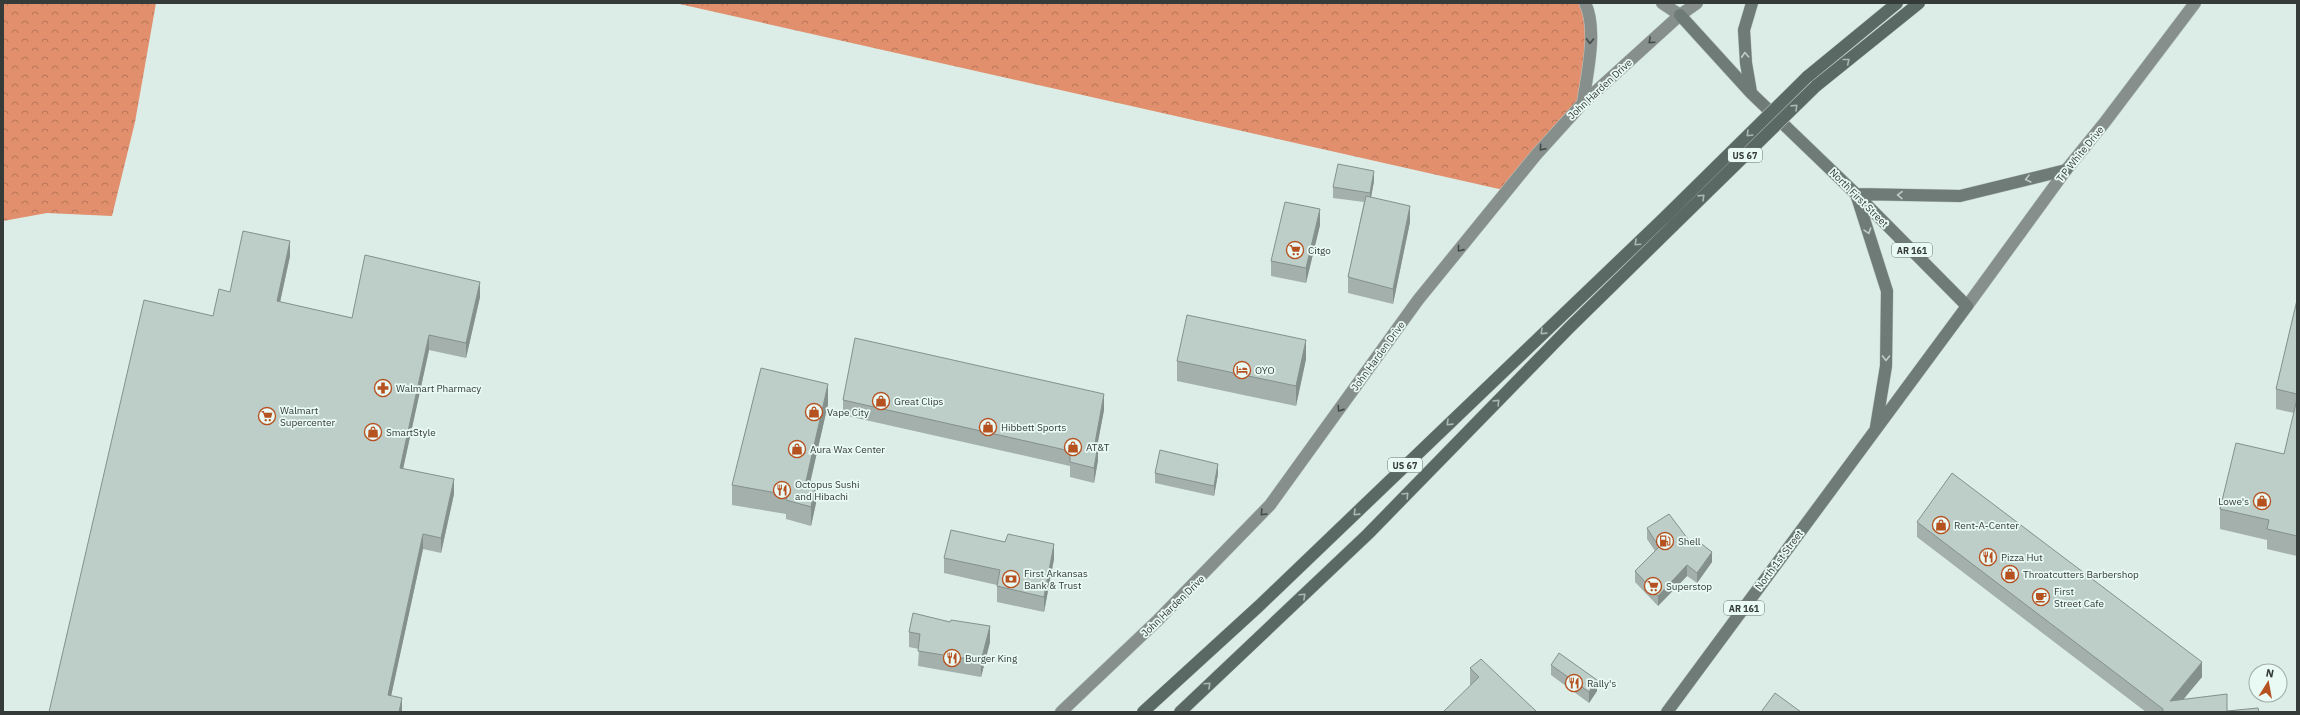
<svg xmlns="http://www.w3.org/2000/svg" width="2300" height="715" viewBox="0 0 2300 715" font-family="'IBM Plex Sans',sans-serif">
	<defs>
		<pattern id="forest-crowns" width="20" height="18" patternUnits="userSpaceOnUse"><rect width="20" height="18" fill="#e18f6c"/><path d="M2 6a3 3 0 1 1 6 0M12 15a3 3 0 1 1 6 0" fill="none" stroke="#b7765a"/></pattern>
	</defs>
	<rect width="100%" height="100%" fill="#dcece7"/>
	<path fill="url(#forest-crowns)" d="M3 3H156L135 122 112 216 47 213 3 221Z
		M675 3H1590L1583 103 1508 191Z"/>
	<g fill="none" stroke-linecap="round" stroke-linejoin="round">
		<g stroke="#bac9c4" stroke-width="13">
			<path id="secondary" d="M1662 3 1680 15
				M1583 103C1587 74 1598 29 1585 3
				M1967 306 2066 170 2105 122 2195 3
				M1061 712 1158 620 1270 505 1418 300 1536 155 1583 103 1680 15 1697 3"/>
		</g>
		<g stroke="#bac9c4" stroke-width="13">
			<path id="primary" d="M1751 92 1746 63 1744 30 1752 3
				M1856 194 1960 196 2066 170
				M1857 197 1887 291 1886 366 1876 427
				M1667 712 1967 306 1856 194 1751 93 1680 15"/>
		</g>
		<g stroke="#bac9c4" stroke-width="13">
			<path id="highway" d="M1807 77 1897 3
				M1816 86 1919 3
				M1143 712 1259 606 1666 216
				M1180 712 1368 534 1569 328 1674 225"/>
		</g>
		<use href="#secondary" stroke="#868f8c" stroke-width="12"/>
		<use href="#primary" stroke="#6f7b77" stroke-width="12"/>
		<use href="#highway" stroke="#5b6964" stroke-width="12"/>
		<g stroke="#bac9c4" stroke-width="13" stroke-linecap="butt">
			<path id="highway-bridge" d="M1666 216 1807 77
				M1674 225 1816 86"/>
		</g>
		<use href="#highway-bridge" stroke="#5b6964" stroke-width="12"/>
	</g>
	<path fill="#a3b0ac" d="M1374 181 1371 197 1410 222 1393 304 1348 293V277L1364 202 1333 198V187Z
		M1320 225 1306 283 1271 276V261Z
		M290 256 280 302 352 318 480 297 466 358 429 350 403 468 454 494 441 553 423 549 391 696 402 712H49L213 316 230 292Z
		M2297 300V556L2267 549V540L2220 529V509L2284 454 2294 413 2276 409V389Z
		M1306 359 1296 406 1177 381V361Z
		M843 400 1104 410 1097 445 1098 460 1094 483 1070 477V466L843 415Z
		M828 404 810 482 816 503 811 526 786 519V514L732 505V485Z
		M1155 473 1218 474 1214 496 1155 483Z
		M1917 522 2202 677 2183 699 2227 711 2259 712H2146L1917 537Z
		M1647 528 1691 543 1712 562 1697 583 1687 576 1658 606 1635 582V571L1655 551 1647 539Z
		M944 558 1054 559 1044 612 997 602V585L944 573Z
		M909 632 990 642 981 677 918 666 919 649 909 647Z
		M1551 665 1597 691 1589 703 1551 675Z
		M1470 668 1537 712 1470 686Z"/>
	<path fill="#84908c" d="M1374 171V181L1370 203V193Z
		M1410 206V222L1393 304V289Z
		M1320 209V225L1306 283V268Z
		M290 241V256L277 316V301Z
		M480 282V297L466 358V343Z
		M429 335V350L400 483V468Z
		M1306 340V359L1296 406V386Z
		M828 384V404L806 501V481Z
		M1104 394V410L1095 458V443Z
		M1098 445V460L1094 483V468Z
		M1218 464V474L1214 496V486Z
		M454 479V494L441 553V538Z
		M816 483V503L811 526V507Z
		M423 534V549L388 710V695Z
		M1054 544V559L1044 612V597Z
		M1712 552V562L1697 583V573Z
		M1687 565V576L1658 606V596Z
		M990 626V642L981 677V661Z
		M2202 662V677L2173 712 2170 701Z
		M1597 680V691L1589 703V692Z
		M402 698V712H399Z"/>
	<path fill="#bdcdc8" stroke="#84908c" d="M1338 164 1374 171 1370 193 1333 187Z
		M1366 196 1410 206 1393 289 1348 277Z
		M1285 202 1320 209 1306 268 1271 261Z
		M243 231 290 241 277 301 352 318 365 255 480 282 466 343 429 335 400 468 454 479 441 538 423 534 388 695 402 698 399 712H49L144 300 213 316 219 289 230 292Z
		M2297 300V394L2276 389Z
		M1187 315 1306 340 1296 386 1177 361Z
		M855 338 1104 394 1095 443 1098 445 1094 468 1070 462V451L843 400Z
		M761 368 828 384 806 481 816 483 811 507 786 500 788 495 732 485Z
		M2297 399V536L2267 529 2269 520 2220 509 2236 443 2284 454Z
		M1160 450 1218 464 1214 486 1155 473Z
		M1952 473 2202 662 2170 701 2227 694V711L2258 708 2259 712H2163V709L1917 522Z
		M1669 514 1691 543 1694 538 1712 552 1697 573 1687 565 1658 596 1635 571 1659 547 1647 528Z
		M951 530 1005 542 1008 534 1054 544 1044 597 997 586 1000 570 944 558Z
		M913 613 950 622 951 620 990 626 981 661 918 651 920 634 909 632Z
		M1559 653 1597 680 1589 692 1551 665Z
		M1481 659 1537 712H1443L1479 677 1470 668Z
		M1775 693 1801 712H1761Z"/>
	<defs><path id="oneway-chevron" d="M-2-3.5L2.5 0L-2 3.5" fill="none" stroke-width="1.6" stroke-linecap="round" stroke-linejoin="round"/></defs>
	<g stroke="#444c4a">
		<use href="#oneway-chevron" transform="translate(1590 41) rotate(91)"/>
		<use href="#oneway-chevron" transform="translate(1651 41) rotate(138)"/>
		<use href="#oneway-chevron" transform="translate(1542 148) rotate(131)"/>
		<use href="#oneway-chevron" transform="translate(1460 249) rotate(129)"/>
		<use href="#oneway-chevron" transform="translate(1340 409) rotate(125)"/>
		<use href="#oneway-chevron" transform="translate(1263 513) rotate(134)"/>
	</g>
	<g stroke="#becdc8">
		<use href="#oneway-chevron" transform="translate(1745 55) rotate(-93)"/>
		<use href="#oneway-chevron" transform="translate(2028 179) rotate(166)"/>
		<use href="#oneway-chevron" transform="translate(1900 195) rotate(-179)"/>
		<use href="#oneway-chevron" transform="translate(1868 231) rotate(72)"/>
		<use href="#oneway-chevron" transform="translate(1886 358) rotate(91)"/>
	</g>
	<g stroke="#a9b8b3">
		<use href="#oneway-chevron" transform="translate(1847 61) rotate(-39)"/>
		<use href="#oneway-chevron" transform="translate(1795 107) rotate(-44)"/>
		<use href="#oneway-chevron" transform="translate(1749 134) rotate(135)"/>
		<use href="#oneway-chevron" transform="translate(1702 197) rotate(-44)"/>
		<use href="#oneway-chevron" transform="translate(1637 243) rotate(137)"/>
		<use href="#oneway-chevron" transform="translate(1543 332) rotate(136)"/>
		<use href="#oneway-chevron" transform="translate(1497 402) rotate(-46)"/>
		<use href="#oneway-chevron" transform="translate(1449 423) rotate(136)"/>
		<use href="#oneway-chevron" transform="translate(1406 495) rotate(-46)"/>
		<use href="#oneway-chevron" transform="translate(1356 513) rotate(136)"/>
		<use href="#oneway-chevron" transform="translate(1303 596) rotate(-43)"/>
		<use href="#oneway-chevron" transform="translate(1208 685) rotate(-43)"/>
	</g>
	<defs>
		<g id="supermarket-ring" transform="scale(0.9)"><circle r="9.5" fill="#e9f9f4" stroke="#b65120" stroke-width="1.5"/><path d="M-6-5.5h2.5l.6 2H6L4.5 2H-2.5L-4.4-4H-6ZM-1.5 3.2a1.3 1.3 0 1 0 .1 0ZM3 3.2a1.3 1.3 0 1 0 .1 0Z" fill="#b65120"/></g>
		<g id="hotel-ring" transform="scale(0.9)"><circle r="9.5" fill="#e9f9f4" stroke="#b65120" stroke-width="1.5"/><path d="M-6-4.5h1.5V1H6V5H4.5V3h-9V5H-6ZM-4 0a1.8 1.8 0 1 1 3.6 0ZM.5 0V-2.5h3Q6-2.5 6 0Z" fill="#b65120"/></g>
		<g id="pharmacy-ring" transform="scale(0.9)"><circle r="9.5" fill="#e9f9f4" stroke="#b65120" stroke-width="1.5"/><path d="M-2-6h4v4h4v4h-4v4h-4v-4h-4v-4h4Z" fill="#b65120"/></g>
		<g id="shop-ring" transform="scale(0.9)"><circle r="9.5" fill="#e9f9f4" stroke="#b65120" stroke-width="1.5"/><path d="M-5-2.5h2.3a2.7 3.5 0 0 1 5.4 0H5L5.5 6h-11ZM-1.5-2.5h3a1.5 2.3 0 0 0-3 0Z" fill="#b65120"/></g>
		<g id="restaurant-ring" transform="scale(0.9)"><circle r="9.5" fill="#e9f9f4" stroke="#b65120" stroke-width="1.5"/><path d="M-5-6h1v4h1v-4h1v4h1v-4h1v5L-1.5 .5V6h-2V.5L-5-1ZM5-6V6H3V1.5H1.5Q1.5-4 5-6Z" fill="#b65120"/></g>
		<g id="fuel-ring" transform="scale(0.9)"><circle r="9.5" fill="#e9f9f4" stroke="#b65120" stroke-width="1.5"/><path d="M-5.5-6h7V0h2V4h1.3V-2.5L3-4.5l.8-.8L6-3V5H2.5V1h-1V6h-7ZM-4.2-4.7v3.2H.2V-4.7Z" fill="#b65120"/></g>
		<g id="bank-ring" transform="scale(0.9)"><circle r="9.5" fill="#e9f9f4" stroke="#b65120" stroke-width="1.5"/><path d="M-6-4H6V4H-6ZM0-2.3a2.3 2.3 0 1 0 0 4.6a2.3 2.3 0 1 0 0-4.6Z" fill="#b65120"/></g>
		<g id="cafe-ring" transform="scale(0.9)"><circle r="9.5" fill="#e9f9f4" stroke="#b65120" stroke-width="1.5"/><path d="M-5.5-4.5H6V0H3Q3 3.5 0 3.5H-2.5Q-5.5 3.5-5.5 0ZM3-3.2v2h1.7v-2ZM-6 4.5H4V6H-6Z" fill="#b65120"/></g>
	</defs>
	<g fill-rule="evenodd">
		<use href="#supermarket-ring" x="1295" y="250"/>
		<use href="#hotel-ring" x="1242" y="370"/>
		<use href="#pharmacy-ring" x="383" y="388"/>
		<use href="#shop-ring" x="881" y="401"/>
		<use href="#shop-ring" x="814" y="412"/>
		<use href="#supermarket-ring" x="267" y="416"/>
		<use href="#shop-ring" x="988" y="427"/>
		<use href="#shop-ring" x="373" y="432"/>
		<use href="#shop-ring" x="1073" y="447"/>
		<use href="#shop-ring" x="797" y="449"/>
		<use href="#restaurant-ring" x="782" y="490"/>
		<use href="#shop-ring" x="2262" y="501"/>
		<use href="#shop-ring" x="1941" y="525"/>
		<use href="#fuel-ring" x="1665" y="541"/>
		<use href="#restaurant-ring" x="1988" y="557"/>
		<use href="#shop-ring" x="2010" y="574"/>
		<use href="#bank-ring" x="1011" y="579"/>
		<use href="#supermarket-ring" x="1653" y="586"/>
		<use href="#cafe-ring" x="2041" y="597"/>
		<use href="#restaurant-ring" x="952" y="658"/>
		<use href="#restaurant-ring" x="1574" y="683"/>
	</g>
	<g text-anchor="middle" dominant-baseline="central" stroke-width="3.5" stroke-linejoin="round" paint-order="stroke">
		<g fill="#e9f9f4" stroke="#6a7471" stroke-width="1">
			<rect x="1728" y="148" width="34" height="14" rx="3"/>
			<rect x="1892" y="243" width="40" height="14" rx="3"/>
			<rect x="1388" y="458" width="34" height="14" rx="3"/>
			<rect x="1724" y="601" width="40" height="14" rx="3"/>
		</g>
		<g font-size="9" font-weight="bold" fill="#343b39">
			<text x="1745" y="155">US 67</text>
			<text x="1912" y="250">AR 161</text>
			<text x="1405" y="465">US 67</text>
			<text x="1744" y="608">AR 161</text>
		</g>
		<g font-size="10" fill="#343b39" stroke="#e9f9f4">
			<text transform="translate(1600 89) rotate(-43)">John Harden Drive</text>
			<text transform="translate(2080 154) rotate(-51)">T P White Drive</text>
			<text transform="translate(1859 198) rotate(45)">North First Street</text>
			<text transform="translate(1378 356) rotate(-54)">John Harden Drive</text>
			<text transform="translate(1779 560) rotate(-53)">North 1st Street</text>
			<text transform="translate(1173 606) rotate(-44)">John Harden Drive</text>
		</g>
		<g font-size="10" fill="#343b39" stroke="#e9f9f4" text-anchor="start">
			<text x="1308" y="250">Citgo</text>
			<text x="1255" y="370">OYO</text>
			<text x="396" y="388">Walmart Pharmacy</text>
			<text x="894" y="401">Great Clips</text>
			<text x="280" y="410">Walmart<tspan x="280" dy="12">Supercenter</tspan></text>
			<text x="827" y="412">Vape City</text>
			<text x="1001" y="427">Hibbett Sports</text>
			<text x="386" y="432">SmartStyle</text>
			<text x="1086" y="447">AT&amp;T</text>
			<text x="810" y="449">Aura Wax Center</text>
			<text x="795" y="484">Octopus Sushi<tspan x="795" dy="12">and Hibachi</tspan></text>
			<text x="2249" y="501" text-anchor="end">Lowe's</text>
			<text x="1954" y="525">Rent-A-Center</text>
			<text x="1678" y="541">Shell</text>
			<text x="2001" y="557">Pizza Hut</text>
			<text x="1024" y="573">First Arkansas<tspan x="1024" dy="12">Bank &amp; Trust</tspan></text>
			<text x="2023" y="574">Throatcutters Barbershop</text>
			<text x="1666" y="586">Superstop</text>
			<text x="2054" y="591">First<tspan x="2054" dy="12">Street Cafe</tspan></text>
			<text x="965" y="658">Burger King</text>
			<text x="1587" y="683">Rally's</text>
		</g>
	</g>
	<rect width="2300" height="715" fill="none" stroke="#343b39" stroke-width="8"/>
	<g transform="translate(2268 683) rotate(11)"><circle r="19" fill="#e9f9f4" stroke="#a1ada9"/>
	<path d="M0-3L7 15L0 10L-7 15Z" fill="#b65120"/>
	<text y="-6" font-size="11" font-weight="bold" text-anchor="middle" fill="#343b39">N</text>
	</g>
</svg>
